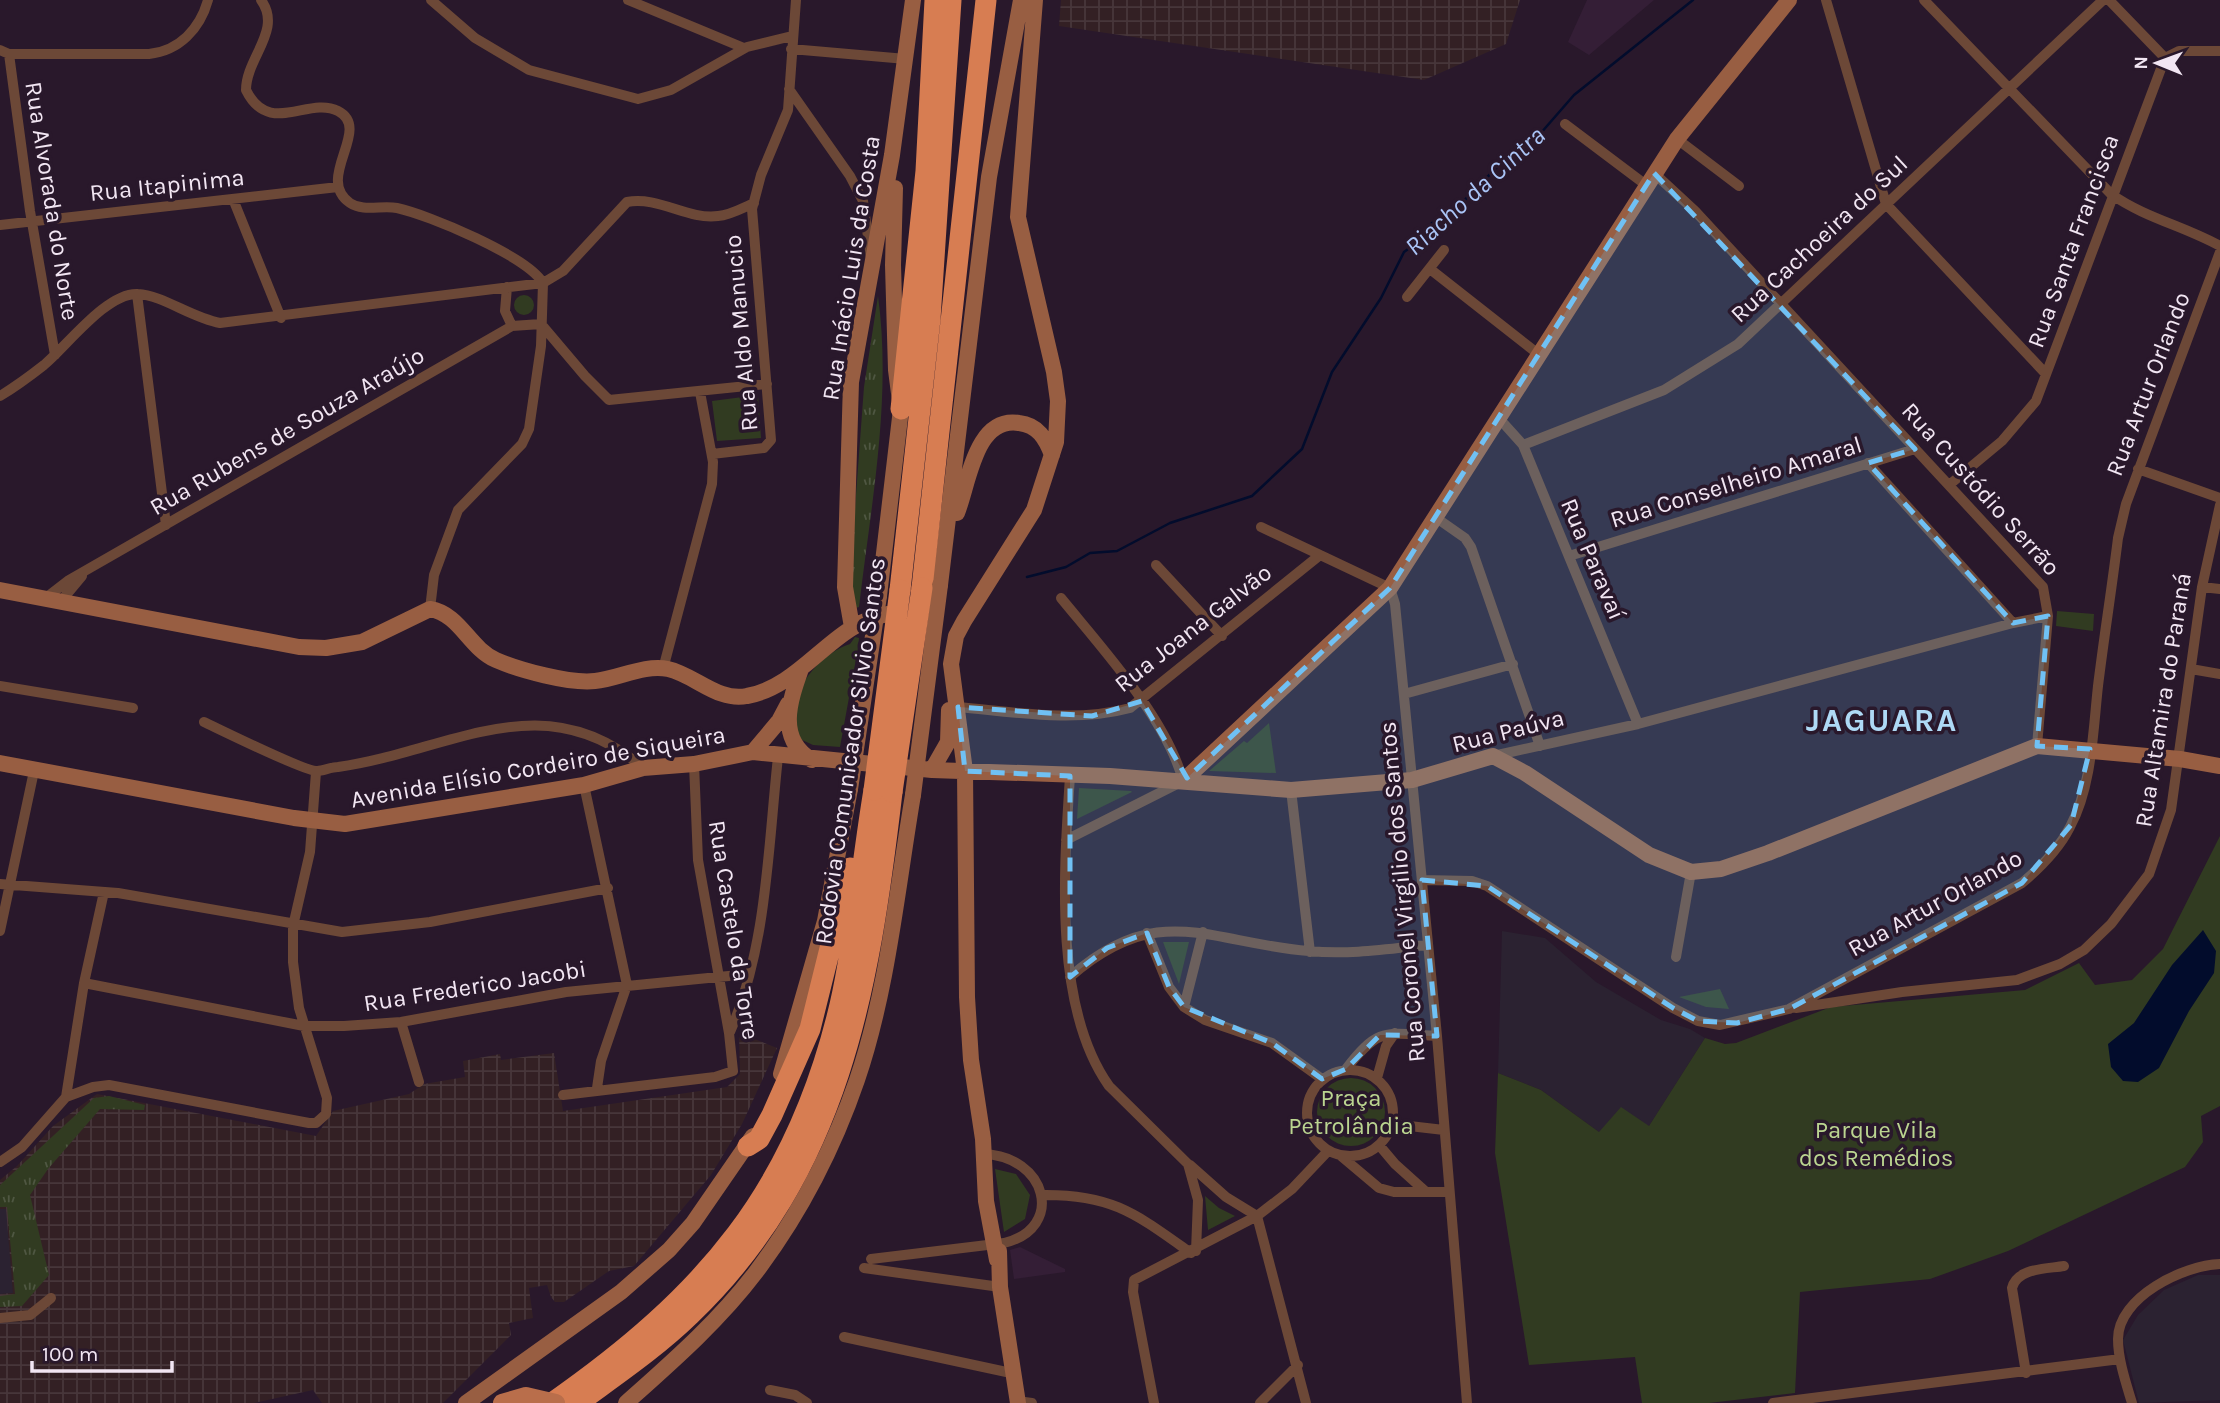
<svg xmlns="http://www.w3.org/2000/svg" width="2220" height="1403" viewBox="0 0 2220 1403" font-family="Karla,sans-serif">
	<defs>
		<pattern id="industrial-grid" width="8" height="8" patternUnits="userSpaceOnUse" patternTransform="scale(1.75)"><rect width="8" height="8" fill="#332024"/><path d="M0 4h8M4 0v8" fill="none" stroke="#47363a"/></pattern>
		<pattern id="grass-tufts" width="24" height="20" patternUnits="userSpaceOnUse" patternTransform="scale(1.75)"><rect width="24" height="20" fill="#313b21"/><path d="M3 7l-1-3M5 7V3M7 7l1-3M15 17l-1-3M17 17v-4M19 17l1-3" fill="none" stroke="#4f5742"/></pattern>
	</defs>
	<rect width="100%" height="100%" fill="#29182b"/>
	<path fill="#341e36" d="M1587 0H1654L1589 55 1568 42Z
		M1020 1247 1065 1269V1272L1014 1279 1010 1250Z"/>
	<path fill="url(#industrial-grid)" d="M1061 0H1520L1506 44 1424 80 1059 26Z
		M739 1033 777 1048 742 1124 711 1175 634 1266 609 1271 564 1302H555L551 1297 547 1285 529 1288 533 1318 509 1323 511 1335 443 1403H322L313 1390 254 1403H0V1180L17 1166 53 1126 97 1094 316 1136 333 1111 409 1094 424 1084 465 1077 463 1061 500 1054 501 1060 554 1053 563 1111 727 1087 740 1074Z"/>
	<path fill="#2b2231" d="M1502 931 1545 938 1596 982 1661 1020 1690 1029 1705 1038 1649 1126 1599 1132 1541 1090 1498 1073Z
		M0 1209H6L13 1293 0 1294Z
		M2198 1275H2220V1400L2139 1403 2123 1340 2138 1315 2164 1290Z"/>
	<path fill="url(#grass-tufts)" d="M878 296C892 399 871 504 859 607L852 609V549L864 387Z
		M109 1096 145 1105 144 1110 100 1109 48 1169 30 1195 49 1275 22 1306 0 1307V1296L15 1294 7 1207H0V1185L94 1098Z"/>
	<path fill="#313b21" d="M514 305a10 10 0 1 1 20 0a10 10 0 1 1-20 0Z
		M758 395 761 438 717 441 712 401Z
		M2057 611 2094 614 2093 631 2056 626Z
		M855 637 859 638 858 648 840 747 813 745 800 739C798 731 793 720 794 712 795 683 824 652 850 644Z
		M1269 723 1276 773 1209 771 1244 741 1247 743Z
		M1079 788 1131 791 1132 792 1077 819Z
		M2220 836V1106L2201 1116 2203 1142 2185 1167 2008 1251 1930 1279 1800 1292 1795 1393 1709 1403H1642L1635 1357 1529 1365 1495 1153 1498 1073 1541 1090 1599 1132 1621 1107 1649 1126 1705 1038 1725 1044 1736 1043 1831 1007 2025 990 2079 963 2095 985 2132 980 2163 949Z
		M1189 942 1179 984 1163 942Z
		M1720 989 1729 1009 1706 1007 1679 997Z
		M1317 1112a34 34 0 1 1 68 0a34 34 0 1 1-68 0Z
		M995 1169 1016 1174 1030 1195 1025 1219 1004 1232Z
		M1205 1196 1219 1208 1235 1216 1208 1230Z"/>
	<path fill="#020c2c" d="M2203 930 2216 951 2214 973 2189 1011 2159 1068 2138 1082 2123 1081 2111 1067 2108 1044 2134 1023 2172 965Z"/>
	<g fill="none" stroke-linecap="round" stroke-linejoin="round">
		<path stroke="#020c2c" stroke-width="2.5" d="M1027 577 1066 567 1090 553 1117 551 1170 523 1252 496 1302 449 1332 372 1381 298 1404 252 1418 242 1432 223 1448 217 1511 153 1540 134 1574 95 1693 0"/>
		<path stroke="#6c4837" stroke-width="10" d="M261 0C283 30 246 58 246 90 269 137 308 96 338 111 373 129 314 178 350 203 363 212 382 205 397 208 429 215 527 256 543 283L541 346 529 429 522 444 458 510 434 575 430 609
			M431 0 475 38 529 70 638 99 671 90 747 47 792 36
			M628 0 744 48
			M1826 0 1886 204 2046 374
			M1924 0 2111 194C2145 218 2184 226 2220 246
			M2109 0 2165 58
			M791 49 906 59
			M0 50 9 54H149C179 51 200 29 208 0
			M9 54 30 211 55 355
			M2165 58 2179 51H2220
			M789 89 850 176 863 201 871 258
			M1565 124 1646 185
			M1677 139 1739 186
			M1654 173 1695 211 2043 587 2048 616 2037 746
			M233 199 281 318
			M0 225 338 187
			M1430 269 1537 353
			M507 287 505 311 512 326
			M137 294 166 525
			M1407 297 1444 250
			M541 324 585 376 609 400 767 384
			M0 396C15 387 30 376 44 365 67 346 107 292 138 294 162 295 192 318 220 323L543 283 563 271 627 202C659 196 687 220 718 216 731 215 742 208 754 203
			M1497 416 1523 445 1638 724
			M1523 445 1664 390 1738 344 2103 0
			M712 454 764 448 771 440 752 209 761 175 788 110 796 0
			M1868 463 2013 623
			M2138 469 2220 498
			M1949 485 2002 441 2036 401 2165 58
			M1435 517 1465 538 1471 547 1540 746
			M1261 527 1390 588 1395 604 1437 1036 1467 1403
			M1569 556 1915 449
			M1156 565 1222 636
			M2202 587 2220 589
			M47 597 69 580 512 326 541 324
			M1061 598C1101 647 1167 719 1183 781L1066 840
			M62 600 82 576
			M663 669 712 484 713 462 700 392
			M2191 669 2220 674
			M0 686 133 708
			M1404 694 1513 664
			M958 707C1014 712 1075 723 1130 708L1320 555
			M204 722C221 730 306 772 317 771 323 771 331 767 338 767 448 752 543 681 643 768
			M1493 756 1638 724 2013 623 2048 616
			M1070 776C1064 869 1053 1007 1109 1086L1188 1164 1198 1200 1196 1251
			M584 785 627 985 601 1061 597 1088
			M1291 790 1310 952
			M1422 880 1472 881 1487 886 1673 1008 1698 1021 1720 1025 1789 1009 2022 883C2041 867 2059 849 2070 827 2092 786 2093 731 2098 686 2104 637 2112 587 2118 538L2126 504 2220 252
			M0 884 118 893 342 932 430 922 608 888
			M0 931 34 771
			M1147 933 1169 987 1184 1007 1205 1020 1272 1043 1322 1079
			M1676 957 1691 872
			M1070 977C1159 899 1209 943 1309 951 1348 955 1388 949 1427 945
			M84 983 304 1026H344L401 1022 566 992 749 974
			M1184 1007 1203 932
			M1796 1008 1902 992 2017 980 2060 964 2084 950 2111 924 2149 874 2171 810 2202 587 2220 505
			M401 1022 419 1082
			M730 1032C767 947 768 848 778 757
			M1346 1069C1379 1026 1386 1033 1437 1036
			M1307 1113a43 43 0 1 1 86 0a43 43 0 1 1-86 0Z
			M1377 1078 1386 1046 1395 1033
			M563 1095 715 1077 733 1071 729 1033 698 860 694 764
			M66 1097 93 1087 109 1085 309 1123H316L326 1114 327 1098 299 1008 293 962V926L310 852 316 772
			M1392 1124 1444 1130
			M1379 1145 1395 1164 1425 1191
			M1341 1156 1379 1188 1394 1192H1449
			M0 1162 22 1147 66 1097 84 983 104 892
			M1190 1165 1226 1197 1257 1216
			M1042 1195C1112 1194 1136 1214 1191 1253
			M1257 1216 1306 1403
			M871 1259 1004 1243C1066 1228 1047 1155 982 1154
			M864 1268 1000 1287
			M0 1318 30 1315 51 1298
			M844 1337 1011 1373
			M2026 1373 2012 1288C2017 1268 2046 1269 2064 1266
			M770 1390 795 1395 807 1403
			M1017 1401 1032 1403
			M1154 1403 1133 1292 1134 1280 1257 1216 1292 1189 1328 1151
			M1260 1403 1298 1365
			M1773 1403 2120 1359
			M2132 1403C2126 1383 2118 1360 2118 1339 2118 1297 2184 1265 2220 1264"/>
		<path stroke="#985e42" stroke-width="16" d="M957 513C969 483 975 416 1019 423 1038 425 1046 439 1052 455
			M940 585 989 177 1021 0
			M0 590 299 647 326 648 362 642 430 609C460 614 469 648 496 660 519 670 570 684 595 681 618 679 644 664 668 669 695 675 718 702 747 696 803 686 833 622 888 614
			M879 596 901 409 896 370 893 265 895 188
			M852 627 845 587 851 382 892 155 913 0
			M801 669C790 700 776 739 812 760
			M753 752 779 721 788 704
			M0 763 294 818 345 824 584 785 643 768 694 764 753 752 932 770 1110 776 1291 790 1412 780 1493 756 1525 773 1649 855 1691 872 1721 869 1768 853 2037 746 2180 759 2220 766
			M932 770 948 742 949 710
			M1183 781 1390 588 1677 139 1789 0
			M781 1074 825 921 850 789
			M999 1251 1000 1287 1018 1403
			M997 1260 986 1201 983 1139 971 1060 967 997 965 771 951 664 956 636 964 621 1034 510 1056 442 1058 401 1054 372 1018 217 1035 0
			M466 1403 621 1292 669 1250 693 1223 753 1136
			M626 1403C672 1362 719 1321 756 1272 799 1215 834 1147 857 1080 888 989 897 889 913 795"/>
		<path stroke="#d77d52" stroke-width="21" d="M901 409 926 171 935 0
			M922 588 986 0
			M900 590 930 319 951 0
			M748 1146 759 1139 772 1115 810 1029 850 868
			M552 1403C705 1296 796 1191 840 1005 856 935 862 862 874 790
			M578 1403C616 1375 656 1348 690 1315 840 1171 869 989 892 792"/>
		<path stroke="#985e42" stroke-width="16" d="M850 789 879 596
			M913 795 940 585"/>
		<path stroke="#b96e4b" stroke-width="18" d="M502 1403 526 1396 556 1403"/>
		<path stroke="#d77d52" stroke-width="21" d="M874 790 900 590
			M892 792 922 588"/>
	</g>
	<path fill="#70c1f4" fill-opacity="0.2" stroke="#70c1f4" stroke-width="5" stroke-dasharray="14 9" stroke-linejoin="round" d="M1654 173 1915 449 1868 463 2013 623 2048 616 2037 746 2090 749 2071 825 2022 883 1789 1009 1737 1023 1698 1021 1673 1008 1487 886 1422 880 1437 1036 1380 1035 1346 1069 1322 1079 1272 1043 1184 1007 1169 987 1147 933 1107 948 1070 977V776L965 771 958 707 1092 716 1142 701 1187 778 1390 588Z"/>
	<g text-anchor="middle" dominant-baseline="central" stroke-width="7" stroke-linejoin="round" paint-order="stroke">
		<g font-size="24" fill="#f2e6f3" stroke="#29182b">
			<text transform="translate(167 185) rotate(-6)">Rua Itapinima</text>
			<text transform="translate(52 201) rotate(81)">Rua Alvorada do Norte</text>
			<text transform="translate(1819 239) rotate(-43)">Rua Cachoeira do Sul</text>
			<text transform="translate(2073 241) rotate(-70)">Rua Santa Francisca</text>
			<text transform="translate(851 268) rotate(-81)">Rua Inácio Luis da Costa</text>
			<text transform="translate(741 333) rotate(-95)">Rua Aldo Manucio</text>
			<text transform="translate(2148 384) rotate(-69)">Rua Artur Orlando</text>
			<text transform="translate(287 431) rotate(-30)">Rua Rubens de Souza Araújo</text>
			<text transform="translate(1736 482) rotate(-17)">Rua Conselheiro Amaral</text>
			<text transform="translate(1981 489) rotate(48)">Rua Custódio Serrão</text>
			<text transform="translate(1593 559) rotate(67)">Rua Paravaí</text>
			<text transform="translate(1193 628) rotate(-38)">Rua Joana Galvão</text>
			<text transform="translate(2163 700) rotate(-81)">Rua Altamira do Paraná</text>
			<text transform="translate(1508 731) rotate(-14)">Rua Paúva</text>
			<text transform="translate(850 751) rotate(-82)">Rodovia Comunicador Silvio Santos</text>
			<text transform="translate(538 767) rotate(-10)">Avenida Elísio Cordeiro de Siqueira</text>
			<text transform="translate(1402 892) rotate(-95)">Rua Coronel Virgilio dos Santos</text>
			<text transform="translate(1935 903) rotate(-29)">Rua Artur Orlando</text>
			<text transform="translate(734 930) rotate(81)">Rua Castelo da Torre</text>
			<text transform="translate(475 986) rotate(-9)">Rua Frederico Jacobi</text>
		</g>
		<g font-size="24" fill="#bbd590" stroke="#29182b">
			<text x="1351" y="1098">Praça<tspan x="1351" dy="28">Petrolândia</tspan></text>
			<text x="1876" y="1130">Parque Vila<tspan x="1876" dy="28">dos Remédios</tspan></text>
		</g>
		<g font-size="26" font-style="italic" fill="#aac4f6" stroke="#29182b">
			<text transform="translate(1475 191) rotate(-42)">Riacho da Cintra</text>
		</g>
		<g font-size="32" font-weight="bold" letter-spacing="2" fill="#aed9f5" stroke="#29182b">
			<text x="1882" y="720">JAGUARA</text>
		</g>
	</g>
	<g transform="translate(2157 63) rotate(271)" stroke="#29182b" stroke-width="5" paint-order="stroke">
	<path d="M0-5L12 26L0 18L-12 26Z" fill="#f2e6f3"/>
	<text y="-10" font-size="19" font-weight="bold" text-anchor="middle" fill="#f2e6f3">N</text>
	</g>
	<path d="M32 1361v10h140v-10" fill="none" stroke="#f2e6f3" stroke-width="3.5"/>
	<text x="42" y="1361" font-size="21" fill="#f2e6f3" stroke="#29182b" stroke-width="5" paint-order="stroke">100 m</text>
</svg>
